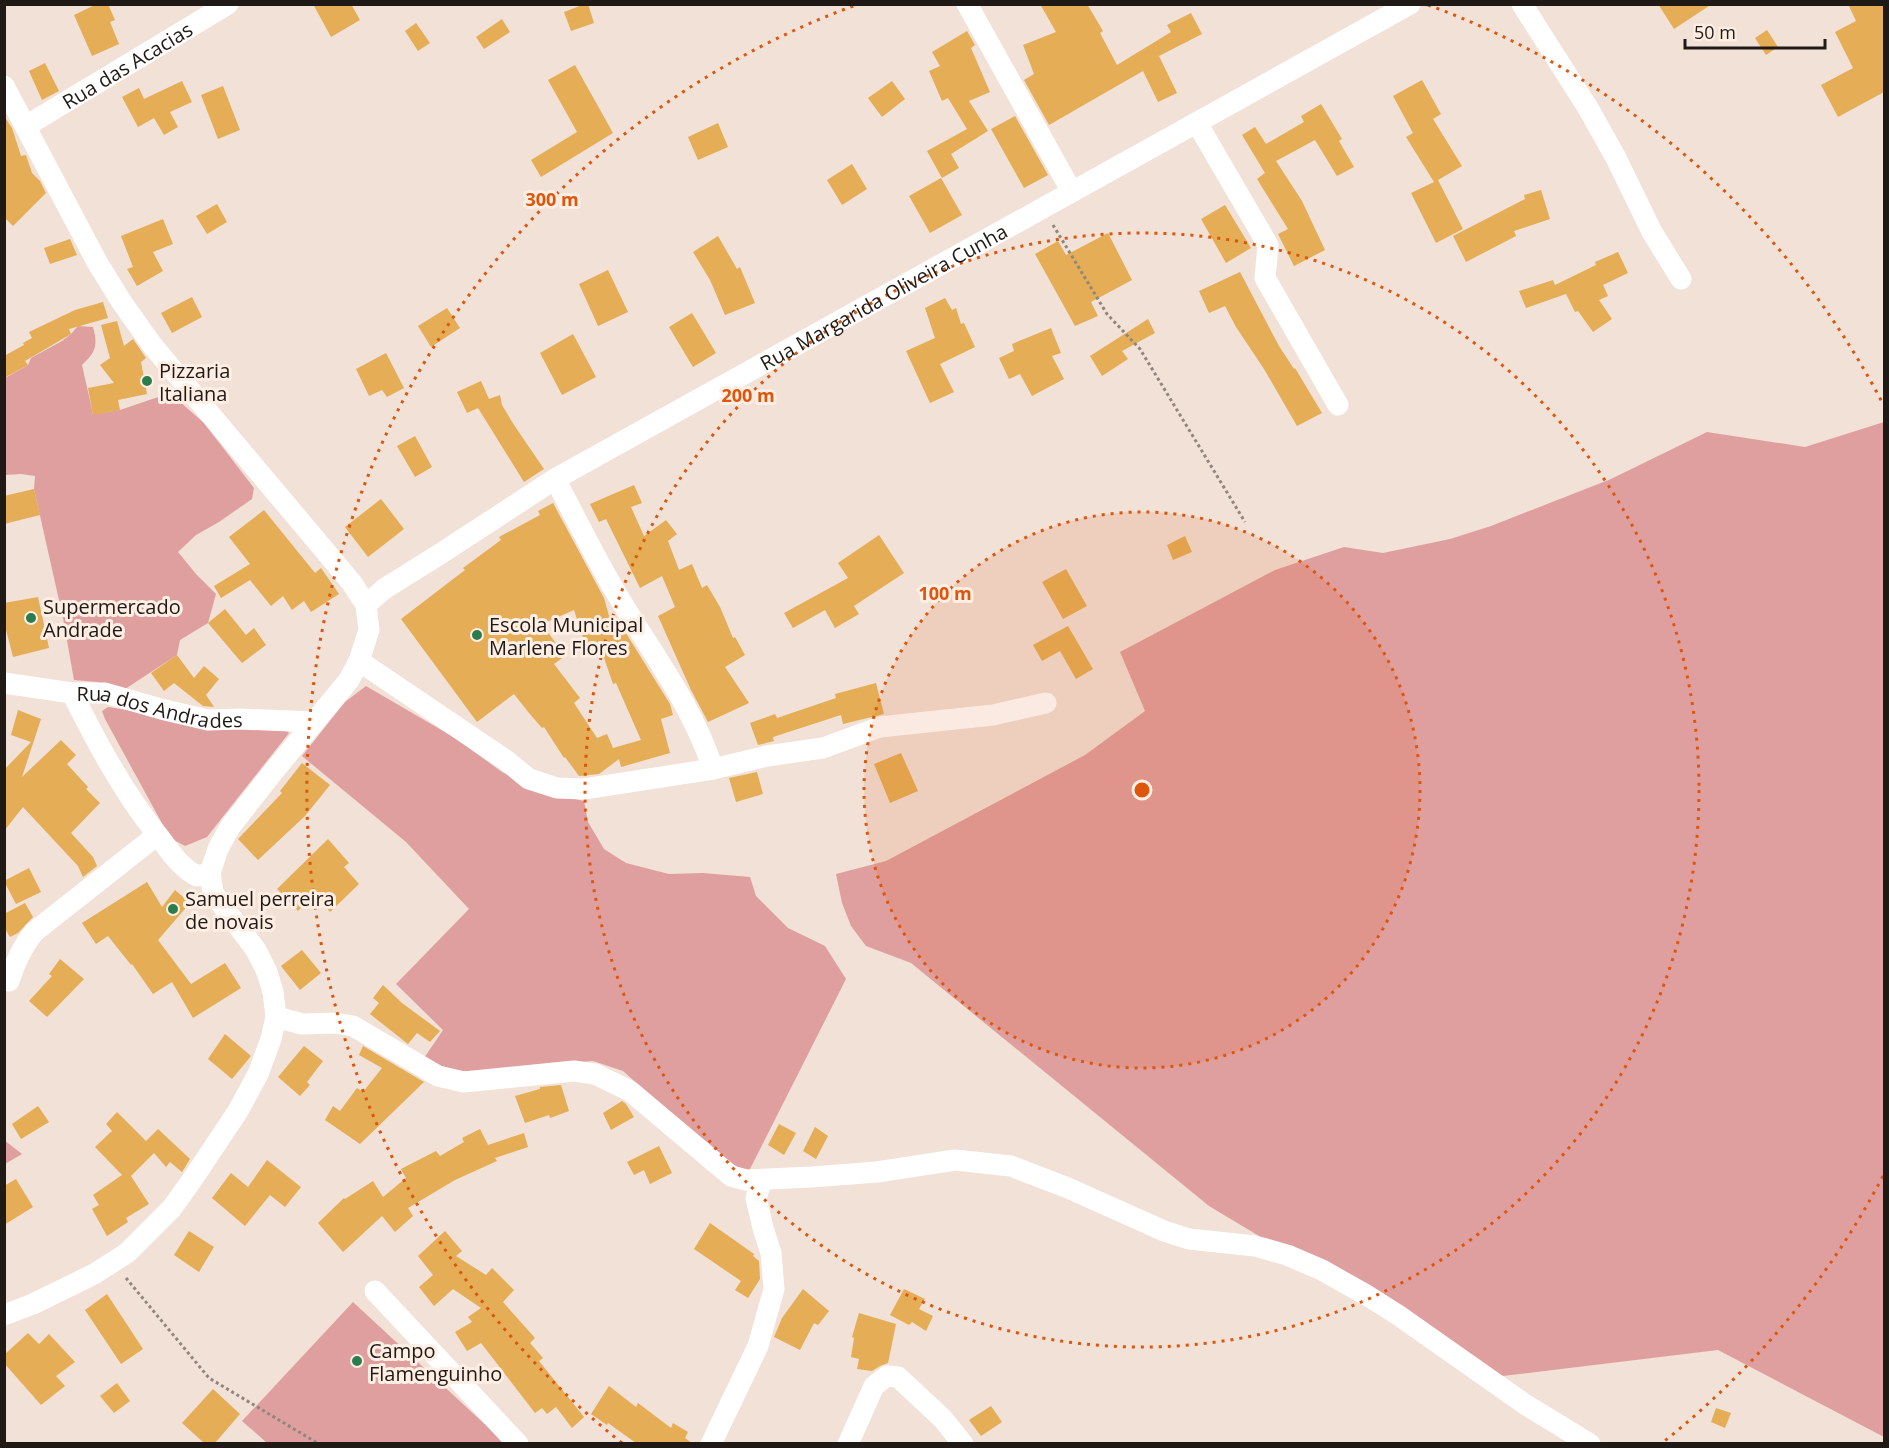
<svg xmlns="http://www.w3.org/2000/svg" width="1889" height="1448" viewBox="0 0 1889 1448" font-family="'Open Sans',sans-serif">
	<rect width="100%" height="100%" fill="#f1e1d6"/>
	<path fill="#e09f9f" d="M78 326 93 327C98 345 96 352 82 365L93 414 120 410 170 393 204 423 254 488 252 499 219 522 196 535 178 552 196 574 216 594 208 623 180 640 177 655 122 691 97 682 74 680 63 618 34 489 35 476 21 474 5 475V378L28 365 31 358 62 341 71 334Z
		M1884 422V1437L1718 1350 1494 1377 1209 1206 911 963 866 946 851 926 842 903 836 874 886 861 1085 755 1145 711 1120 652 1275 570 1344 547 1383 553 1450 539 1491 526 1611 479 1707 432 1805 447Z
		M366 686 455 738 502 772 537 790 584 801 588 822 604 849 626 863 669 874 703 873 750 877 756 896 788 928 825 946 846 979 748 1173 716 1154 623 1071 593 1061 531 1066 487 1072 459 1071 434 1064 424 1058 443 1030 396 984 469 909 406 842 302 756 345 702Z
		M108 707 134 711 285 728 289 733 207 837 185 846 170 838 105 719 102 711Z
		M4 1140 22 1154 5 1164H4Z
		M353 1302 505 1443H267L242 1421Z"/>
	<path fill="#e4ad56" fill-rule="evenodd" d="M97 4H108L115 20 110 22 119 44 92 56 74 15Z
		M313 4H351L360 20 331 37Z
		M585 4H588L594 23 571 31 564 12Z
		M1040 4H1087L1103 31 1100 33 1117 65 1171 32 1167 25 1191 13 1202 34 1159 56 1177 93 1158 102 1143 71 1049 125 1024 80 1034 74 1023 45 1056 32Z
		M1658 4H1712L1674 29Z
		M1848 4H1884V92L1838 117 1821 85 1853 68 1835 32 1856 21Z
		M502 19 510 32 484 49 476 37Z
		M416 23 430 43 418 51 405 31Z
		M1767 30 1778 47 1766 55 1755 38Z
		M967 31 975 45 971 48 990 92 969 101 988 131 951 154 959 168 942 178 927 151 967 129 948 98 942 101 929 71 940 66 932 52Z
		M45 63 59 91 42 100 29 71Z
		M575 65 613 133 541 177 531 160 577 132 548 80Z
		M1422 80 1441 114 1433 119 1462 166 1438 180 1463 229 1436 243 1411 193 1434 182 1406 137 1413 133 1393 96Z
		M182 81 192 102 170 112 178 127 164 135 154 118 138 127 122 97 139 88 144 99Z
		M892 81 905 99 882 117 868 98Z
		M223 86 240 130 218 139 201 95Z
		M1321 104 1342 139 1339 141 1354 167 1337 176 1315 140 1276 161 1302 201 1325 250 1294 266 1278 234 1288 229 1257 179 1265 173 1242 135 1255 127 1266 144 1304 122 1301 116Z
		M4 116 12 128 21 156 26 155 32 173 40 181 46 193 13 226 4 217Z
		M1015 116 1048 175 1024 188 991 129Z
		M718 123 728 147 698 160 688 137Z
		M852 164 867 189 842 205 827 180Z
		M941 178 962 215 930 233 909 196Z
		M1541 190 1550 219 1514 231 1516 236 1466 262 1453 236 1525 199 1524 195Z
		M217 204 227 222 207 234 196 216Z
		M1225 205 1251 248 1226 263 1201 219Z
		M163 219 173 244 153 252 163 271 137 286 127 269 133 267 121 236Z
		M1108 233 1132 280 1091 302 1098 316 1075 326 1035 254 1058 241 1066 255Z
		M718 236 737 269 740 267 755 303 725 315 710 280 693 252Z
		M70 239 77 255 50 264 44 248Z
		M1618 252 1628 273 1603 285 1608 296 1599 300 1612 319 1593 332 1578 311 1575 312 1566 294 1526 308 1519 291 1553 280 1555 285 1596 265 1595 262Z
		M608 270 628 312 598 326 579 284Z
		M1240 272 1279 346 1294 369 1295 368 1322 413 1297 426 1264 369 1236 327 1225 306 1209 313 1199 291Z
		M192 297 202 317 172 333 161 313Z
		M945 298 952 310 956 308 961 324 964 323 975 347 940 364 954 392 930 403 906 351 935 338 925 308Z
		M103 302 108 318 69 329 71 334 25 361 28 365 4 378V356L24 345 23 343 32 338 29 332 75 310Z
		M447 308 460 328 431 347 418 326Z
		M692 313 716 353 693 367 669 327Z
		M1148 319 1155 333 1122 351 1128 359 1102 376 1090 356Z
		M117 321 124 346 133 339 146 358 141 362 147 394 118 400 120 410 93 415 88 388 114 383 100 365 110 358 101 325Z
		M1051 328 1061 353 1052 356 1064 379 1032 396 1020 374 1009 379 999 358 1014 351 1012 344Z
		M573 334 596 377 562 395 540 353Z
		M386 353 404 388 387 397 382 390 369 396 356 369Z
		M481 381 489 399 500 395 502 405 514 425 544 469 524 482 478 408 467 413 457 392Z
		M415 436 432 467 415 477 397 446Z
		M634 485 642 503 631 507 644 536 666 520 677 534 668 541 679 570 692 564 702 588 707 585 720 607 733 638 735 637 745 655 725 667 749 703 708 722 691 690 658 616 675 607 662 576 640 588 606 519 599 522 590 504Z
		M34 489 40 515 4 524V496Z
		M381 499 404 529 368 557 345 527Z
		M553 503 604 598 609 616 614 614 670 704 673 715 661 719 670 753 621 767 619 759 599 774 579 776 565 757 564 758 544 727 542 728 529 713 514 694 477 722 401 619 465 570 463 568 501 540 499 537 540 515 538 511ZM574 610 587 650 600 646 613 684 616 683 641 740 613 748 607 734 597 738 574 703 580 698 554 664 565 656 542 624Z
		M264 510 315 573 321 568 339 594 311 612 304 601 292 610 283 596 271 606 250 580 221 598 214 586 250 564 229 537Z
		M879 535 904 573 854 606 859 614 835 628 825 610 793 628 784 613 848 578 838 563Z
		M1185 536 1192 552 1173 560 1167 545Z
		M1066 569 1087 606 1063 619 1042 582Z
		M38 597 49 648 13 657 4 622V603Z
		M225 609 246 635 254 628 266 645 242 663 208 623Z
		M1068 626 1093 669 1076 679 1060 651 1042 661 1033 645Z
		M177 655 194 678 204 666 219 679 206 695 214 707 203 706 174 683 164 691 151 673Z
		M876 683 884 714 843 724 841 715 773 737 774 741 758 745 750 723 775 714 777 718 836 698 835 694Z
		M18 710 41 719 22 777 61 740 76 755 67 764 88 787 86 789 100 803 71 833 93 857 97 866 83 877 78 866 23 807 4 831V770L31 742 11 735Z
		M901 753 918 791 890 803 874 764Z
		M302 763 330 785 305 816 258 860 238 839 282 793 280 791Z
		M757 772 763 794 736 802 729 778Z
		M328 839 349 863 344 867 359 884 330 912 315 894 298 911 277 889Z
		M29 868 41 892 16 904 4 881Z
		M147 882 162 907 175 890 190 903 158 940 191 984 225 963 241 988 193 1018 172 982 153 994 132 964 131 965 108 936 96 944 82 923Z
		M25 903 33 917 18 933 10 937 4 927V914Z
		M302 950 321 973 300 990 281 966Z
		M60 959 84 979 47 1017 29 1001 52 976 49 974Z
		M383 985 402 1003 440 1031 430 1042 417 1033 408 1044 370 1014 379 1003 373 998Z
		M225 1034 251 1056 232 1079 208 1059Z
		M304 1046 323 1061 307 1082 310 1085 300 1096 278 1077Z
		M363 1046 424 1082 360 1144 325 1120 333 1106 340 1111 357 1088 363 1092 382 1068 359 1055Z
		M561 1085 569 1111 550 1118 549 1115 525 1123 515 1096 540 1089V1087Z
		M622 1101 626 1104 634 1117 611 1130 603 1113Z
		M38 1106 49 1122 21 1139 12 1124Z
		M117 1112 146 1141 158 1129 190 1159 182 1172 170 1162 166 1167 154 1153 131 1176 149 1204 126 1218 128 1222 107 1236 92 1209 99 1205 93 1195 122 1175 95 1147 112 1131 106 1124Z
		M779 1124 796 1133 784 1155 768 1145Z
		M815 1127 828 1136 816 1159 803 1151Z
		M480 1129 488 1145 524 1133 528 1147 495 1158 497 1161 455 1180 408 1208 413 1216 395 1232 382 1216 343 1252 318 1223 344 1198 345 1199 373 1181 383 1197 406 1178 401 1169 436 1151 440 1156 464 1142 462 1138Z
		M659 1146 672 1173 650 1184 644 1170 634 1175 627 1162Z
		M267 1160 301 1187 285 1207 270 1195 245 1226 212 1198 231 1173 248 1187Z
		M16 1179 33 1207 4 1225V1186Z
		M710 1223 754 1254 753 1256 759 1261 760 1279 748 1298 735 1290 741 1281 694 1249Z
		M189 1231 214 1247 199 1272 174 1255Z
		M445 1231 462 1251 456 1256 486 1275 492 1268 514 1290 503 1302 535 1338 530 1343 543 1358 539 1361 584 1417 572 1428 556 1407 547 1414 542 1408 535 1413 481 1343 467 1351 455 1332 472 1322 468 1317 481 1308 453 1289 434 1306 419 1287 433 1275 418 1256Z
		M803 1289 829 1311 818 1325 814 1323 800 1350 774 1337 782 1318Z
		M904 1289 925 1299 919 1309 933 1316 926 1331 912 1322 909 1325 890 1315Z
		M107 1294 143 1349 121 1364 85 1310Z
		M859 1313 896 1324 888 1363 880 1366 872 1371 857 1369 859 1359 851 1357 854 1338 852 1337Z
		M28 1333 39 1344 49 1334 75 1362 56 1376 65 1386 41 1405 4 1363V1355Z
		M117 1383 130 1401 114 1413 100 1396Z
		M609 1386 636 1407 638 1403 671 1428 673 1423 688 1432 685 1438 692 1443H636L608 1423 607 1425 591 1414Z
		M213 1389 240 1414 215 1443H204L182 1423Z
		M991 1406 1002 1422 981 1436 969 1420Z
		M1716 1408 1731 1413 1725 1428 1711 1422Z"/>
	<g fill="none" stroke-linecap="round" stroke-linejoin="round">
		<path stroke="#91867e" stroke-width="3" stroke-dasharray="3 3" stroke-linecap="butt" d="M1053 225 1107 314 1140 349 1245 522
			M126 1278 209 1378 319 1444"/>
		<g stroke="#fff" stroke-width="21">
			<path d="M967 4 1072 192"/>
			<path d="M1522 4 1588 108 1616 158 1652 232 1681 279"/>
			<path d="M4 86 97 262 121 301 152 345 352 583 366 605 369 630 359 661 349 680 273 772 230 827 218 849 210 873 213 893 256 950 267 972 273 992 276 1017 271 1039 258 1074 238 1111 194 1177 172 1208 127 1253 94 1274 33 1304 4 1315"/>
			<path d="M1197 123 1268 245 1265 278 1338 405"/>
			<path id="s1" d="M26 126 228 4"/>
			<path id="s2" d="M366 605 384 589 440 554 555 479 1410 4"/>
			<path d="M359 661 507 761 529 779 557 788 584 789 713 769C693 706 651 652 618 596 595 558 576 518 555 479"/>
			<path id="s3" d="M4 683 72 693H105L161 709 208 720 240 719 314 722"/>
			<path d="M72 693C96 741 122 790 156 833 170 850 177 865 197 876L210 873"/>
			<path d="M713 769 767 756 823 748 880 727 993 715 1046 703"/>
			<path d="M9 981C15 962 22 947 34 932L157 835"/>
			<path d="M276 1017 302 1024 336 1023 353 1026 438 1076 464 1082 574 1071 595 1074 630 1091 731 1176 746 1180 812 1177 877 1172 955 1160 1011 1166 1068 1188 1164 1231 1189 1239 1255 1246 1287 1255 1322 1270 1368 1296 1398 1315 1526 1405 1590 1444"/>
			<path d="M375 1291 518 1444"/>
			<path d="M711 1444 758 1346 774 1289 771 1253 763 1228 756 1198 762 1180"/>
			<path d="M848 1444 874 1386 887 1376 898 1377 943 1419 963 1444"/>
		</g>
	</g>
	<circle cx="1142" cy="790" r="278" fill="#de560c" fill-opacity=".12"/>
	<g fill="none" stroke="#de560c" stroke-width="3" stroke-dasharray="3 6">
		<circle cx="1142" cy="790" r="278"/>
		<circle cx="1142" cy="790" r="557"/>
		<path d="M1883 1176A835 835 0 0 1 1662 1443M622 1443A835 835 0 0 1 856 5M1428 5A835 835 0 0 1 1883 404"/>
	</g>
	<g fill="#2c7d4e" stroke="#feeee3" stroke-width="2">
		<circle cx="147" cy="381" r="6"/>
		<circle cx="31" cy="618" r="6"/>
		<circle cx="477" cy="635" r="6"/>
		<circle cx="173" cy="909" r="6"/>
		<circle cx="357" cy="1361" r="6"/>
	</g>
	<g text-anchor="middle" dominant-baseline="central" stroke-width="6" stroke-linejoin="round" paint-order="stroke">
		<g font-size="20" fill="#201a16" stroke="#feeee3">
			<text stroke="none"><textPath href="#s1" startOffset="118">Rua das Acacias</textPath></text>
			<text stroke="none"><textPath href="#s2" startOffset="603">Rua Margarida Oliveira Cunha</textPath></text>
			<text stroke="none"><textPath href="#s3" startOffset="158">Rua dos Andrades</textPath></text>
		</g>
		<g font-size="20" fill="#201a16" stroke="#feeee3" text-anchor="start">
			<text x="159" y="370">Pizzaria<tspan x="159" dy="23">Italiana</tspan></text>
			<text x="43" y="606">Supermercado<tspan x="43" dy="23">Andrade</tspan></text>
			<text x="489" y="624">Escola Municipal<tspan x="489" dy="23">Marlene Flores</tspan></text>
			<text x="185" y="898">Samuel perreira<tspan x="185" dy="23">de novais</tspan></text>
			<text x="369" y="1350">Campo<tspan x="369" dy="23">Flamenguinho</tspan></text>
		</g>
	</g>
	<circle cx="1142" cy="790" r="9" fill="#de560c" stroke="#feeee3" stroke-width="3"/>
	<g font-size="18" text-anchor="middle" font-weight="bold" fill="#de560c" stroke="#feeee3" stroke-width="6" stroke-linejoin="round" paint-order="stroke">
		<text x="552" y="206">300 m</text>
		<text x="748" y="402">200 m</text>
		<text x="945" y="600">100 m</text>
	</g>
	<rect width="1889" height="1448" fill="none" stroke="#201a16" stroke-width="12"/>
	<path d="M1685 39v9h140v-9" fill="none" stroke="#201a16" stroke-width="3"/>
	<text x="1694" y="39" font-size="18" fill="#201a16" stroke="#feeee3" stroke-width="4.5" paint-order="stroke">50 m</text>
</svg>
